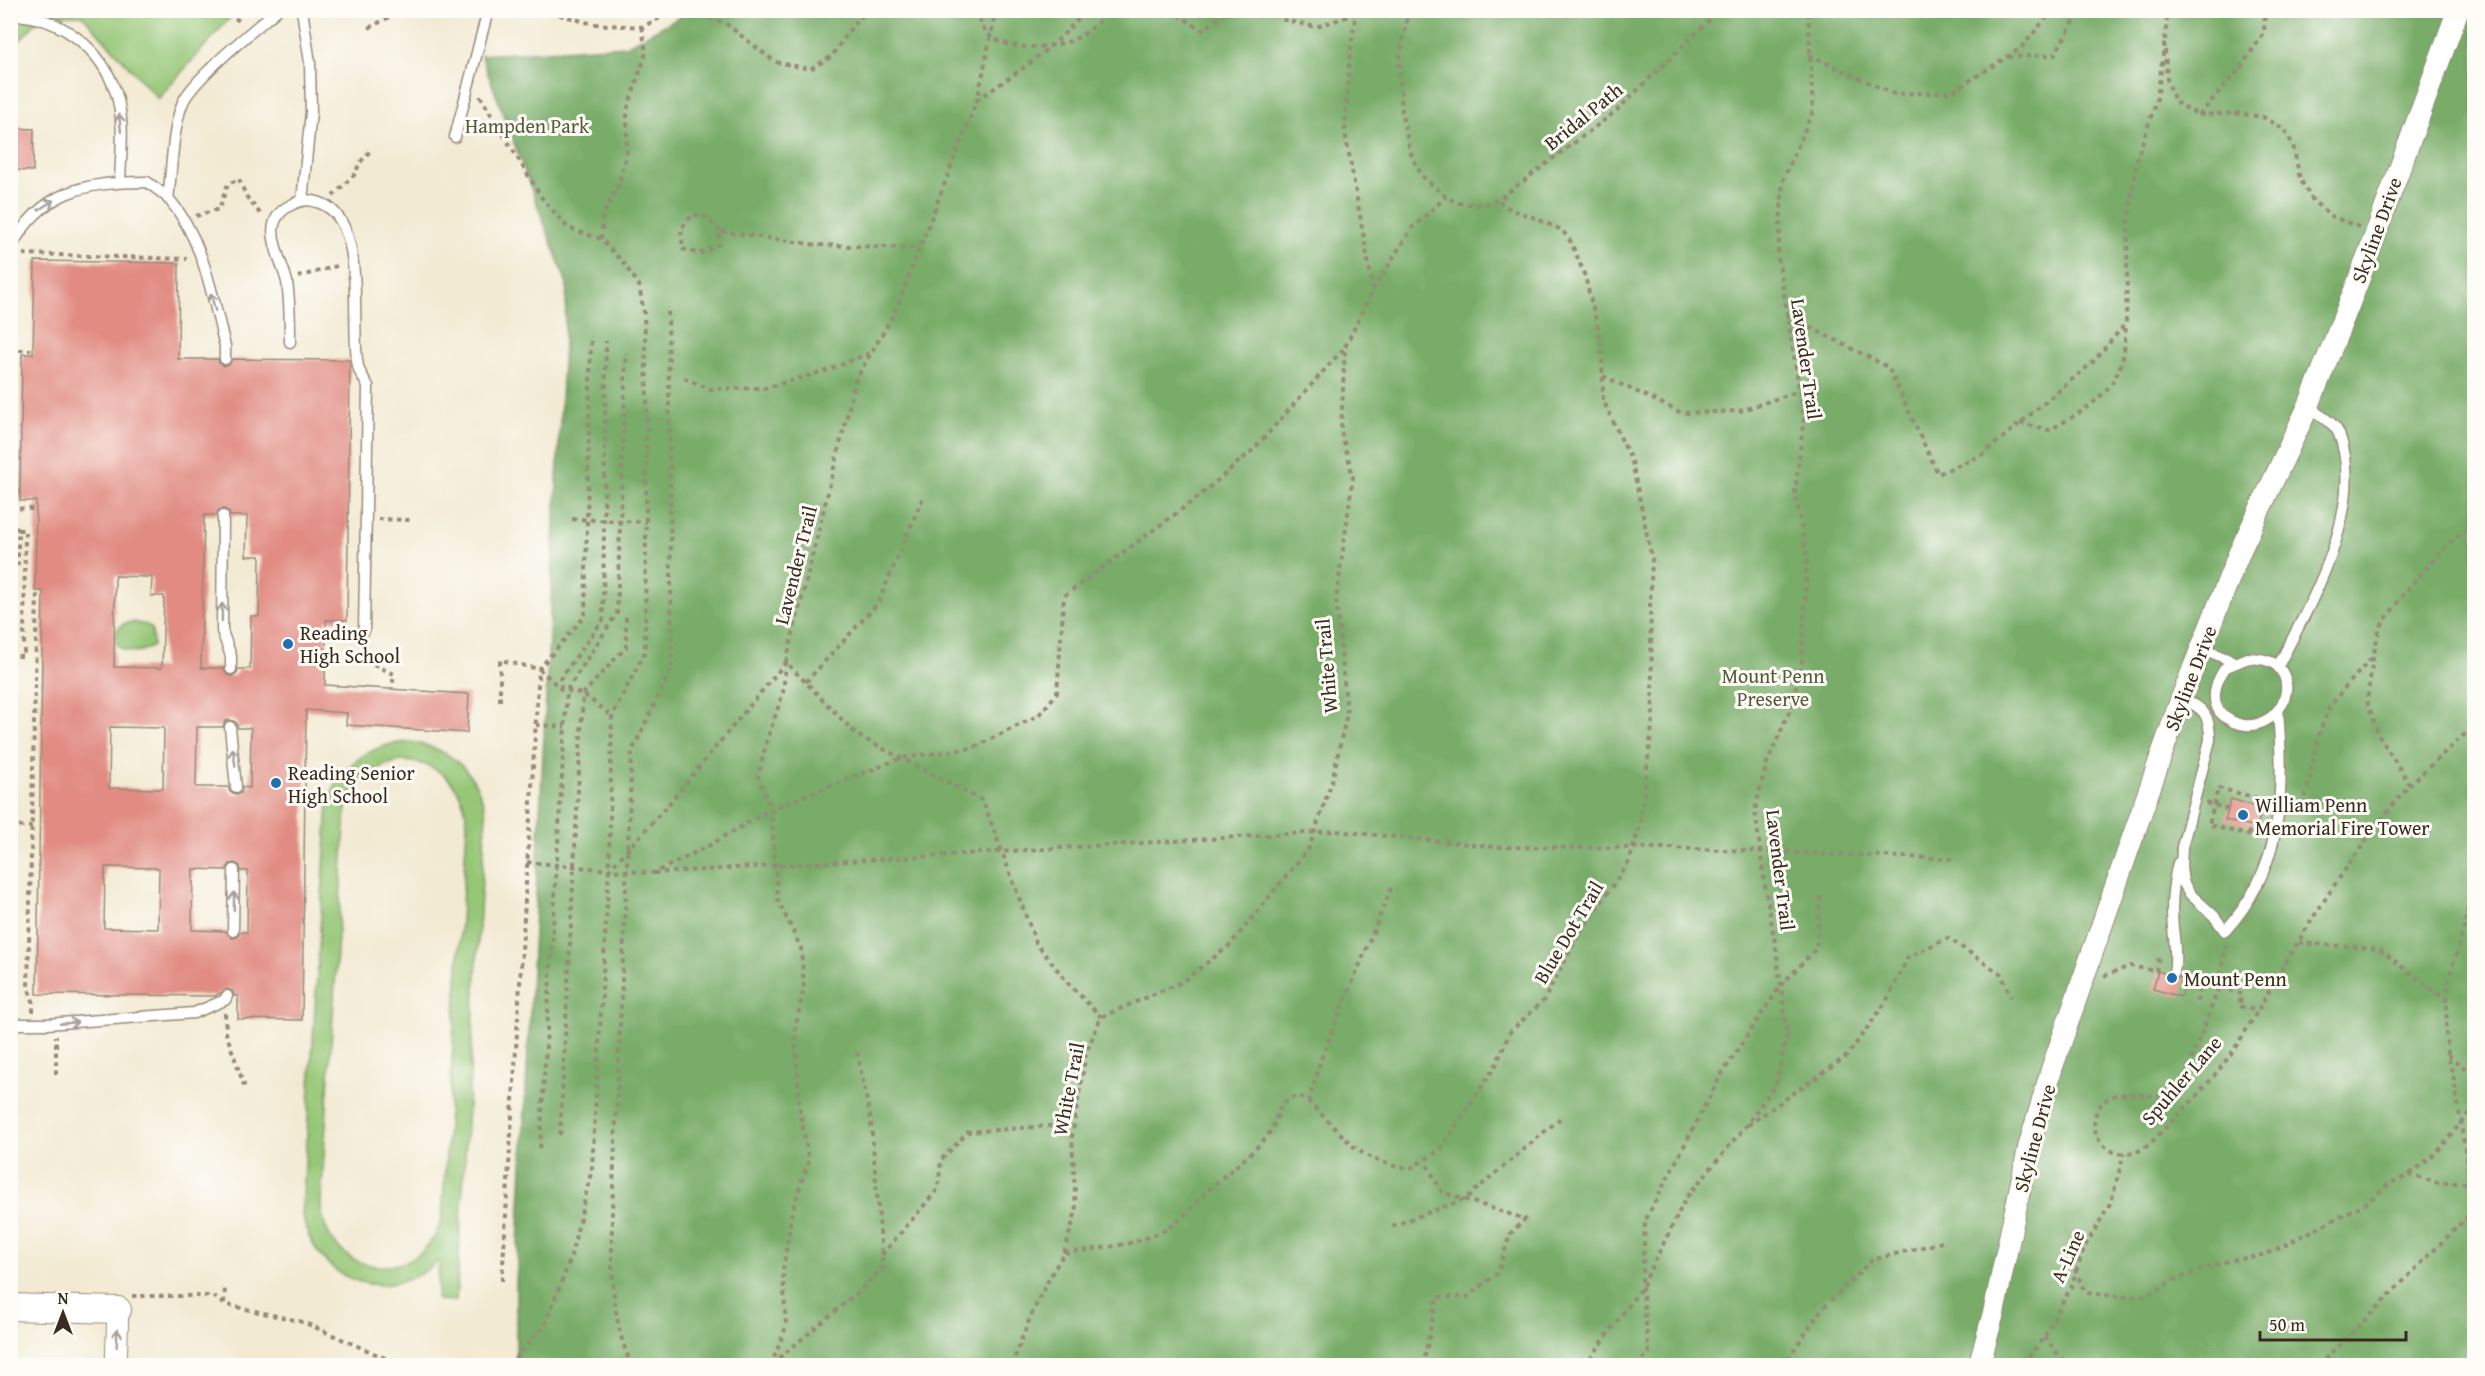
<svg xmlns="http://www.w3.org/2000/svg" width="2485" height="1376" viewBox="0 0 2485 1376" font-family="'Gentium Book Plus',serif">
	<rect width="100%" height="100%" fill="#fdfcf7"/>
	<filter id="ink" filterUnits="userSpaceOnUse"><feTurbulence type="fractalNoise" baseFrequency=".0167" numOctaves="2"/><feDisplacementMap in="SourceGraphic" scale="12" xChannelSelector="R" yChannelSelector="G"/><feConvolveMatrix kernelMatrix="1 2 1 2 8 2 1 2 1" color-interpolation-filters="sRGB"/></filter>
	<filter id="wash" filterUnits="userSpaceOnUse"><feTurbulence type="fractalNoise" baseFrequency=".008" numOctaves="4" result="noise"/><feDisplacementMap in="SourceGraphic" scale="24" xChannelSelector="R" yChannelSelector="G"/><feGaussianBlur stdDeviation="1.35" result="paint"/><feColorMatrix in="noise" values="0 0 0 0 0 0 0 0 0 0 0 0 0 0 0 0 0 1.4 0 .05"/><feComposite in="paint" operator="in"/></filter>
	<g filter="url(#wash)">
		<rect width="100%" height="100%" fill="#f3ead3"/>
		<path fill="#96c777" stroke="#68784a" stroke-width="1.5" fill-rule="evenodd" d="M10 11H236L158 99 82 15H43L11 50Z
			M132 622 147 625 152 629 153 646C142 652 129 655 118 646 112 633 119 623 132 622Z
			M411 742C452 749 478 773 486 814L456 1301 437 1300 439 1261C386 1307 315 1283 302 1213L328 804C340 765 370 743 411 742ZM400 761C439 761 466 786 467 826L442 1219C420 1291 323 1277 321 1202L346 809C354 782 373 766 400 761Z"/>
		<path fill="#78ac68" stroke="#5a6b43" stroke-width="1.5" d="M693 10 2474 11V1365H516V1285L567 284 481 55 626 46Z"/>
		<g id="blocks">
			<path fill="#e18b82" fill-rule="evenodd" d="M10 128 34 129 33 171 10 170Z
				M35 261 179 263 178 359H218L219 363 224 366 229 365 232 359 350 360 347 620H326L325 685 469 694 467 733 346 725 347 713 306 710 302 1020 238 1019V996H234L233 991 227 989 215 996 37 994 43 591H35L36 501H20L22 354H33ZM224 509 229 512 230 516H247L246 556H260L259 616H251L250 669H238L237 673 232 676 227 675 224 668H201L204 515H216L219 510ZM115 576 152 577 151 596H164L162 668 114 667ZM230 720 236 722 238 728H251L250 788 243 787 241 793 236 794 230 792 228 787H196L197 727H223L225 721ZM110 727 164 728 163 789 109 788ZM235 863 240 866 241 871H248L247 932H240L237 937 232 938 226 931 192 930 193 869 226 870 230 864ZM105 867 159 868 158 929 104 928Z
				M2231 799 2262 809 2257 827 2225 820Z
				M2158 971 2167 974 2172 980 2180 977 2186 979 2181 997 2153 989Z"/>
		</g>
	</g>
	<g filter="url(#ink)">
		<use href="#blocks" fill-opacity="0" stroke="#978a78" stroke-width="1.5"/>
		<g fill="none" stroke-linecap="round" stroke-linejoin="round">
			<g stroke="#978a78" stroke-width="13">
				<path id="service" d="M10 15C58 15 101 47 116 93 125 121 121 153 120 182
					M455 137 488 10
					M168 199C172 170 172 129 183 102 195 77 254 30 277 10
					M302 201 311 112 310 63 302 10
					M10 249C41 190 85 182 147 182 154 187 163 193 169 199 204 240 212 296 225 346V359
					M290 342C290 322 290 302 287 282 281 256 257 222 291 205 297 202 306 199 313 201 371 211 349 326 358 366 359 373 365 380 368 386L364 631
					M223 516 222 631 231 656V669
					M2201 648 2234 662
					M2248 658C2258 659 2271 659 2278 667 2302 691 2270 738 2233 722 2228 719 2222 716 2219 711 2210 696 2217 679 2226 667Z
					M2278 666C2311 603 2367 507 2339 434 2334 422 2318 414 2308 407
					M2181 699C2204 707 2210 715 2210 740L2182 847 2181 868 2183 882 2190 894 2214 916 2225 931C2283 868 2285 793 2278 712
					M230 727 236 787
					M233 931 234 870
					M2174 973C2178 952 2172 932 2172 911 2172 895 2174 879 2178 863
					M10 1024H47L194 1013 225 1000 227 996"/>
			</g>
			<g stroke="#978a78" stroke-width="23">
				<path id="minor" d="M116 1366 118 1310
					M1979 1366 1994 1311 2029 1146 2052 1068 2181 699 2240 551 2308 407 2359 279 2458 10"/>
			</g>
			<g stroke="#978a78" stroke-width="28">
				<path id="tertiary" d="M10 1307 118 1310"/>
			</g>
			<path stroke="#978a78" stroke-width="4" stroke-dasharray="4.5 4.5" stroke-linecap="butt" d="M219 10 242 22
				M542 10 593 24 642 27 660 18 682 10
				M683 10 725 23 775 62 810 69 832 56 853 25 868 10
				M978 10C980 53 1039 51 1070 41 1086 35 1099 22 1111 10
				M996 10 978 97 895 312 856 379 786 662 857 735 983 801 1036 943 1068 983 1101 1017
				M1170 10 1202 30 1225 14 1236 10
				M1267 10 1284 20 1316 27 1355 14
				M1356 10 1349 63 1345 132 1373 289
				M1409 10 1399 60 1402 115 1411 154 1422 176 1446 197 1458 203 1482 205 1498 200 1615 112 1720 10
				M369 28 393 15 395 10
				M2165 40 2168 10
				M2165 50 2167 79 2175 102 2199 115 2235 113 2263 117 2284 129 2293 145 2300 179 2313 201 2333 217 2359 227
				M1809 55 1894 94 1952 92 2021 48 2053 10
				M2008 57 2054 55 2081 10
				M480 96 542 198 568 228 601 239 622 261 639 285 644 313 647 390 645 652 612 716 609 870 592 1168 570 1260 545 1324 509 1366
				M977 100C1009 78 1064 42 1084 10
				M2199 115 2238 71 2264 33 2265 10
				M333 196 357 172 358 165 370 151
				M196 216 219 209 228 184 239 179 246 196 262 216
				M720 231 707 218 693 214 681 229 683 249 700 254 719 244 720 231 817 245 919 248
				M601 239 603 215 618 186 627 152V110L646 53 642 27
				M23 254 187 259
				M298 277 340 265
				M1786 315 1888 367 1938 474 1982 455 2093 362 2126 323 2128 223 2137 159 2157 99 2165 40
				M10 350H31
				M1603 376 1682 413 1740 411 1799 391
				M684 378 710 389 765 388 826 371 872 352
				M2020 423 2049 430C2079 414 2112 396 2122 361 2125 350 2125 335 2126 324
				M10 426 21 427
				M10 508 33 509
				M378 519 411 520
				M572 519 646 522
				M10 520 18 530
				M10 533 11 564H18V530H25L24 656H10
				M366 643 365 661 394 674 392 688
				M786 662 667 806 609 870 654 873 710 845 771 809 902 758 973 748 1039 715 1057 693 1064 596 1197 498 1254 449 1345 347
				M806 682 878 603 924 495
				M561 689 560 679 603 620 606 341
				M500 701V660L539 669 561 689 583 694 612 716
				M536 725 565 727
				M2410 785 2379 736 2367 701 2373 657 2380 627 2408 588 2448 544 2474 524
				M10 793H11
				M2206 803 2228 809
				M2293 803 2303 805C2313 774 2314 741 2328 711 2337 694 2359 673 2372 657
				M10 806H16V808
				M2256 808 2258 798
				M10 826 32 827
				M2248 835 2251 825
				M2259 838 2209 825 2218 788 2265 800
				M10 849H15V847
				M527 862 609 870
				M2474 864 2465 925 2448 982 2446 1031 2448 1055 2455 1084 2470 1183 2474 1196
				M654 873 1336 831 1497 847 1671 848 1957 859
				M2299 943 2379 949 2447 1001
				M2226 944 2219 987 2184 1079C2182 1082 2179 1087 2176 1090 2153 1106 2111 1079 2097 1111 2086 1136 2110 1161 2136 1152 2150 1147 2160 1133 2170 1123 2192 1102 2212 1080 2230 1055 2248 1029 2263 1001 2279 974 2301 936 2325 898 2350 863 2368 838 2389 807 2411 784 2431 764 2453 745 2474 726
				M2104 976 2130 966 2156 971 2159 957
				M2186 977 2242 994 2239 1006 2258 1011
				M2197 1002 2201 982
				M33 1012V1001L28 986 37 594
				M225 1013 226 1033 245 1088
				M2448 1055 2467 1070 2474 1071
				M56 1074V1036
				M1309 1102 1321 1059 1392 886
				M1748 1125 1847 1056 1886 1002 1908 957 1948 938 2001 974 2011 997
				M560 1135 583 694 626 647V615
				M540 1148 567 690 617 613 626 353
				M2410 1174 2437 1152 2474 1107
				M1392 1226 1465 1199 1562 1117
				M1064 1253 1076 1211 1072 1136 1086 1053 1101 1017 1182 982 1230 945 1309 848 1332 781 1347 713 1336 600 1353 477 1341 431 1345 347 1373 290 1412 228 1446 197
				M882 1255 938 1189 941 1160 968 1132 1074 1124
				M2075 1269 2083 1288 2088 1293 2125 1297 2146 1296 2174 1280 2224 1262 2267 1254 2368 1202 2390 1183 2410 1175 2439 1183H2474
				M502 1281 539 669 585 616 591 336
				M132 1296H213L224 1304 303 1322 403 1366
				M224 1303 225 1287
				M2044 1337 2059 1356 2071 1366
				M772 1364 858 1292 883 1268 871 1121 857 1052
				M632 1366C609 1317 612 1263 612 1211L632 751 672 668 668 307
				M771 1366 786 1327 783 1270 792 1211 809 1160 800 1113 795 1030 804 987 801 948 778 900 771 809 758 777 766 743 783 693 786 662
				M1012 1366C1025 1326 1042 1289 1064 1253 1100 1248 1143 1246 1174 1224 1189 1213 1200 1198 1213 1186 1232 1168 1255 1153 1270 1132 1281 1114 1275 1101 1299 1096L1309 1102 1356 1149 1373 1159 1394 1166 1411 1168 1440 1150 1496 1065 1510 1032 1544 1000 1578 936 1629 862 1640 825 1653 718 1650 604 1652 559 1632 462 1603 400 1602 345 1585 276 1571 242 1562 230 1530 216 1511 210 1498 200
				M1423 1366 1437 1297H1467L1498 1273 1510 1234 1525 1219 1442 1192 1425 1161
				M1585 1366 1642 1287 1686 1198 1745 1127 1776 1084 1787 1035 1776 948 1764 880 1755 810 1766 765 1790 710 1802 664 1807 557 1795 492 1804 418 1778 257 1783 180 1813 111 1808 10
				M1636 1366 1649 1353 1642 1287 1645 1221 1721 1075 1781 985 1816 949 1821 892
				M1783 1366 1821 1310 1872 1260 1942 1242
				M2026 1366 2028 1358 2044 1337 2071 1287 2084 1248 2111 1202 2124 1154
				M2139 1366 2156 1364 2178 1366
				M2319 1366 2474 1210"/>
			<use href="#service" stroke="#fff" stroke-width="10"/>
			<use href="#minor" stroke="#fff" stroke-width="21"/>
			<use href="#tertiary" stroke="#fff" stroke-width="26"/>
		</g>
		<defs><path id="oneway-shaft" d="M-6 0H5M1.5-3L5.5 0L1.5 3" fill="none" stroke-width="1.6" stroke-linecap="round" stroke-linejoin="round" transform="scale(1.5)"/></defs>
		<g stroke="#a79f9a">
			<use href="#oneway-shaft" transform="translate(120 123) rotate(-96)"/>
			<use href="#oneway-shaft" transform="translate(46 205) rotate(-33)"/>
			<use href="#oneway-shaft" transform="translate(213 302) rotate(-104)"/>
			<use href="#oneway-shaft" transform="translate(222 612) rotate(-89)"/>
			<use href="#oneway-shaft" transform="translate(234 757) rotate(-99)"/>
			<use href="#oneway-shaft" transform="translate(234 901) rotate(-89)"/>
			<use href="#oneway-shaft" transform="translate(69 1023) rotate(-5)"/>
			<use href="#oneway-shaft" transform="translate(117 1338) rotate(-88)"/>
		</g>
	</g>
	<g fill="#1f6fb2" stroke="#fdfcf7" stroke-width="2">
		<circle cx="288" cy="644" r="6"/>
		<circle cx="276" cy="783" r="6"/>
		<circle cx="2243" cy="815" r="6"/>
		<circle cx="2172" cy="978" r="6"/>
	</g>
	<g text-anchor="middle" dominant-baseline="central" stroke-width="6" stroke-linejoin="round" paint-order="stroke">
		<g font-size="20" fill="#3b2a1e" stroke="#fdfcf7">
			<text transform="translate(1583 116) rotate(-39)">Bridal Path</text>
			<text transform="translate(2376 230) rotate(-70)">Skyline Drive</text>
			<text transform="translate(1807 359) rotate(82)">Lavender Trail</text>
			<text transform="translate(795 565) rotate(-76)">Lavender Trail</text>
			<text transform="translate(1326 666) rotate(-95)">White Trail</text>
			<text transform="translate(2190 678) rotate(-69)">Skyline Drive</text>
			<text transform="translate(1781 870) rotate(83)">Lavender Trail</text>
			<text transform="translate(1568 932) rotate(-59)">Blue Dot Trail</text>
			<text transform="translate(2181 1080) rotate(-49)">Spuhler Lane</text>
			<text transform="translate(1068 1089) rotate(-79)">White Trail</text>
			<text transform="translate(2034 1138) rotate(-75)">Skyline Drive</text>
			<text transform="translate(2067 1256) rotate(-66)">A-Line</text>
		</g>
		<g font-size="20" fill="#565939" stroke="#fdfcf7">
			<text x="527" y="125">Hampden Park</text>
			<text x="1773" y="675">Mount Penn<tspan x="1773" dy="23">Preserve</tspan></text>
		</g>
		<g font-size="20" fill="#3b2a1e" stroke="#fdfcf7" text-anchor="start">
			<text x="300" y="632">Reading<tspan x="300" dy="23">High School</tspan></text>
			<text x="288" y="772">Reading Senior<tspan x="288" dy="23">High School</tspan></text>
			<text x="2255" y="804">William Penn<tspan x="2255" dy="23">Memorial Fire Tower</tspan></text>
			<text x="2184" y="978">Mount Penn</text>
		</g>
	</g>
	<rect width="2485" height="1376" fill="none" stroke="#fdfcf7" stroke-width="36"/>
	<g transform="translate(63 1313)" stroke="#fdfcf7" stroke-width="4.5" paint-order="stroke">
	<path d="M0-4.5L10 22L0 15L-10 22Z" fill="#3b2a1e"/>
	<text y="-9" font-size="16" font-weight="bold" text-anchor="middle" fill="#3b2a1e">N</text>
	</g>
	<path d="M2260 1331v9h146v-9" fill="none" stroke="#3b2a1e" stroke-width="3"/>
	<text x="2269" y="1331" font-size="18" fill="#3b2a1e" stroke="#fdfcf7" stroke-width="4.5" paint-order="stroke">50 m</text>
</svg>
